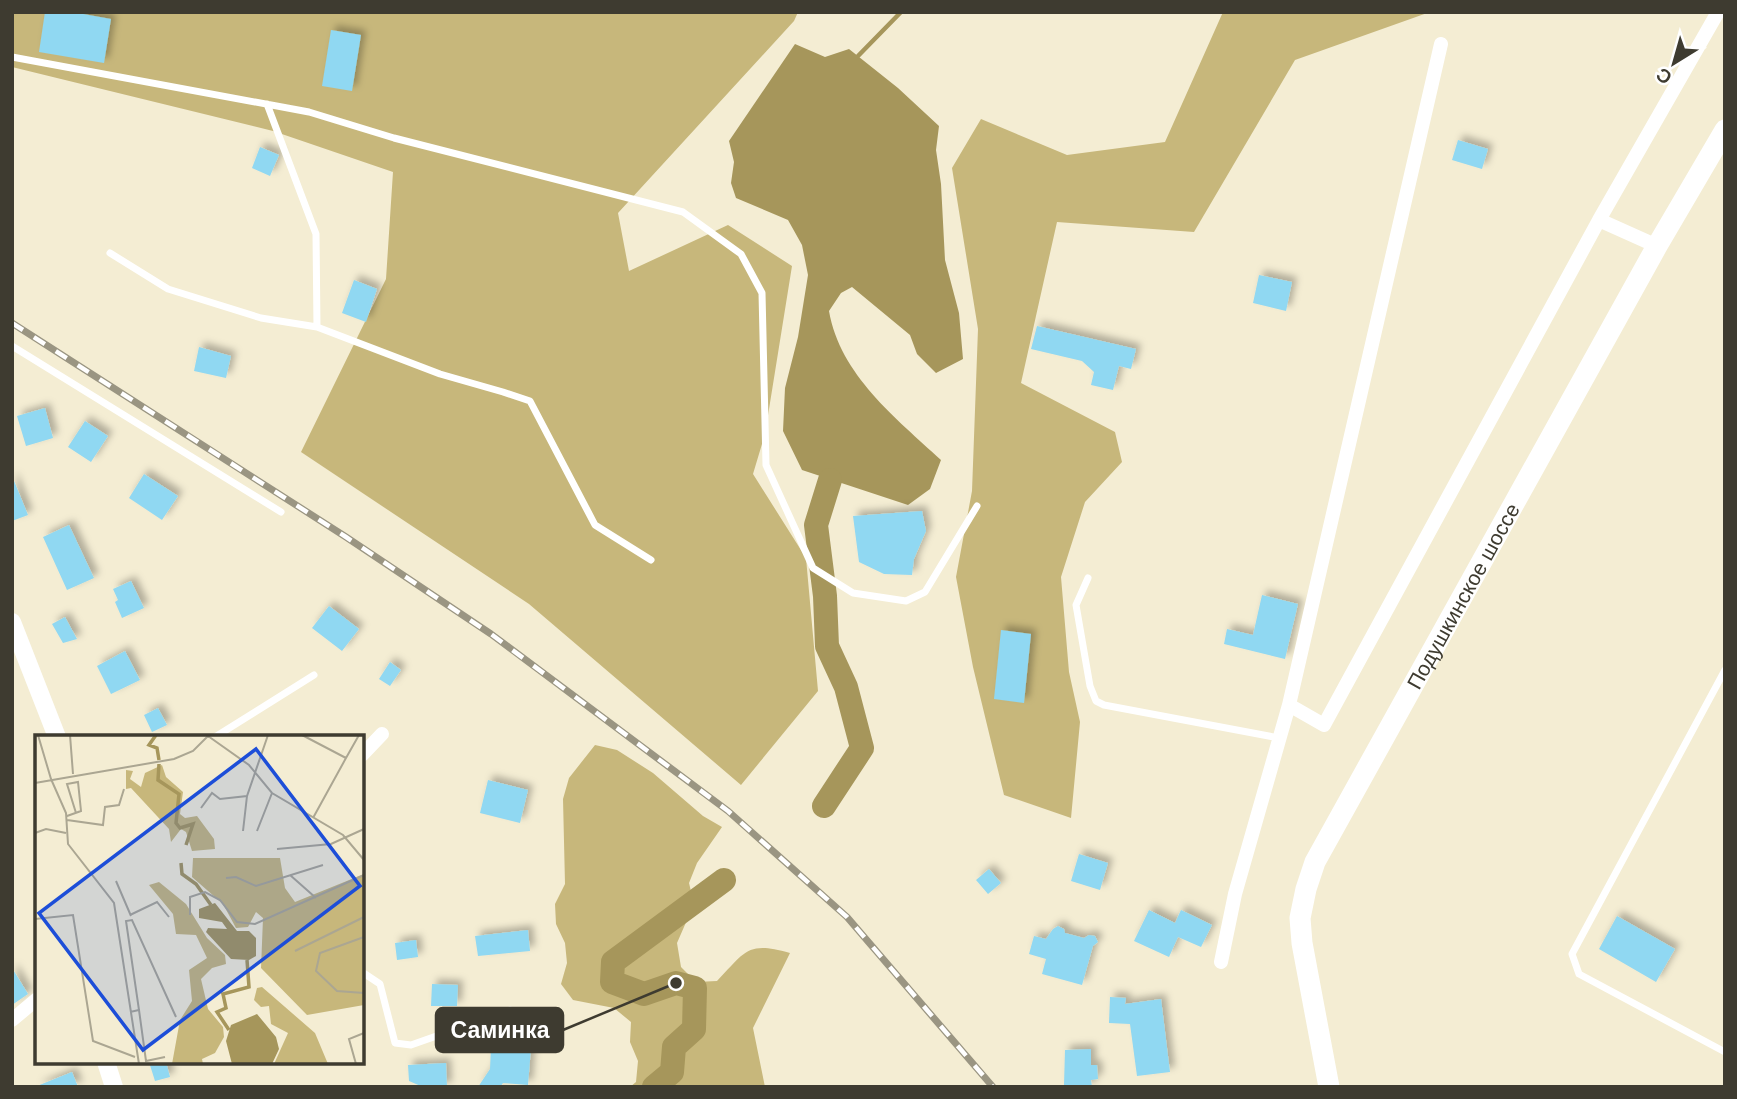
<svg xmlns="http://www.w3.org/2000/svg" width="1737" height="1099" viewBox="0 0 1737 1099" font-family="Helvetica,sans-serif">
	<defs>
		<filter id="shadow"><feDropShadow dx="5" dy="-5" stdDeviation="3.5" flood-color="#0004"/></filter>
	</defs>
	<rect width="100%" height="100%" fill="#f4edd3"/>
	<path fill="#c7b77b" d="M12 12H798L794 21 618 213 629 271 728 225 792 266 765 434 753 474 806 558 818 691 741 785 529 604 301 452 386 279 393 172 273 131 12 67Z
		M1223 12H1430L1295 60 1194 232 1057 222 1021 383 1115 432 1122 462 1085 502 1061 577 1069 672 1080 722 1071 818 1004 795 973 667 956 577 972 491 978 329 952 168 981 119 1067 155 1165 142Z
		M595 745 617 750 653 773 703 816 722 827 697 863 689 883 694 904 677 943 681 967 696 982 717 981C746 951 747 941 790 953L753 1028 765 1087H630L636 1082 638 1061 630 1042 631 1022 614 1008 573 1000 561 984 567 963 565 943 556 924 555 904 565 884 563 799 569 778Z"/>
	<path fill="#a6965b" d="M795 44 825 57 849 49 898 88 939 126 936 150 941 184 945 260 959 313 963 359 936 373 917 354 910 335 852 287 841 293 829 311C840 375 896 418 941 460L930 489 908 505 802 470 783 431 785 388 798 337 808 275 802 245 788 220 736 198 731 183 734 162 729 141Z"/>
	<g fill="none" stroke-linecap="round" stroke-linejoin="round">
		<path stroke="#a6965b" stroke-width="4.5" d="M858 56 901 12"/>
		<path stroke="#a6965b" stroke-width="24" d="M824 806 862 748 846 687 827 646 825 596 816 525 830 480
			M654 1087 672 1072 674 1047 694 1029 695 988 676 983 644 994 612 982 613 962 724 880"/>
	</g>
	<path fill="#90d8f2" filter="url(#shadow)" d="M45 12H72L111 19 104 63 39 52Z
		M331 30 361 35 352 91 322 86Z
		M1458 140 1488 149 1482 169 1452 160Z
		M260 147 279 155 270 176 252 168Z
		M1259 275 1292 282 1286 311 1253 303Z
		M354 280 377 289 366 322 342 313Z
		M1037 326 1136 349 1131 369 1119 366 1113 390 1091 385 1094 372 1082 361 1031 349Z
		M199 347 231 356 226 378 194 371Z
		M45 408 53 438 26 446 17 416Z
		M85 421 108 436 91 462 68 447Z
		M144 474 178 496 162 520 129 498Z
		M12 476 28 515 12 521Z
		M922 511 926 531 914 559 912 575 884 574 859 562 853 516Z
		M69 525 94 578 67 590 43 537Z
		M131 581 144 608 122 618 115 602 118 600 113 589Z
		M1262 595 1298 604 1285 659 1224 644 1227 629 1253 635Z
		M329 606 359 629 342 651 312 628Z
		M65 617 77 639 63 643 52 624Z
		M1001 630 1031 634 1024 703 994 699Z
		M125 651 140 680 111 694 97 666Z
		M390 662 401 670 390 686 379 679Z
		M158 708 167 725 152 732 144 715Z
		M488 780 528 790 520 823 480 813Z
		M1079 854 1108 863 1100 890 1071 881Z
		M989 869 1001 883 988 894 976 880Z
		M1149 910 1175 923 1181 910 1212 925 1201 947 1178 937 1169 957 1134 941Z
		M1617 916 1675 949 1656 982 1599 949Z
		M1058 926 1064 929 1065 933 1084 938 1089 935 1095 936 1098 942 1093 946 1082 985 1042 974 1046 959 1029 954 1034 936 1046 939 1053 929Z
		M528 930 530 951 478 956 475 936Z
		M416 940 418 957 397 960 395 943Z
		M12 968 28 994 12 1005Z
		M432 984 458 985 457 1006H431Z
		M1110 997 1126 998 1125 1004 1161 999 1170 1072 1137 1076 1130 1024 1109 1023Z
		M512 1020 530 1035 520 1047 531 1048 528 1085 503 1083 500 1087H478L490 1069 491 1047Z
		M1091 1049V1065H1097L1098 1079 1091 1080 1092 1087 1064 1085 1065 1050Z
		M149 1062H166L170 1077 155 1081Z
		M446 1063 447 1087H423L409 1081 408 1065Z
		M72 1072 78 1087H37V1086Z"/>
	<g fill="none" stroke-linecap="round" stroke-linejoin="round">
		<path stroke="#fff" stroke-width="7" d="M12 57 309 112 394 138 683 212 741 254 762 293 766 465 813 568 853 593 906 601 925 592 977 506
			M267 104 316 234 317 327
			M110 253 168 289 261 318 317 327 440 374 503 392 530 401 595 525 651 560
			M12 346 281 512
			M1088 578 1076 605 1090 686 1096 701 1104 705 1279 738
			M1725 670 1572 954 1579 974 1725 1052
			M215 737 314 675
			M362 972 380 984 395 1043 411 1045 510 1010"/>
		<path stroke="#fff" stroke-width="14" d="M1441 44 1289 705 1324 725 1599 220 1657 246
			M1599 220 1718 12
			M362 755 382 734
			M1221 962 1235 894 1289 705
			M12 1020 37 999"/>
		<path stroke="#fff" stroke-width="18" d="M12 622 57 737
			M106 1062 114 1087"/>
		<path stroke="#fff" stroke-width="21" id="s1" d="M1329 1087 1302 943 1300 918 1306 889 1315 862 1657 246 1725 130"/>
		<g stroke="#9a9582" stroke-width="7">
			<path id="rail" d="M12 323 346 537 491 634 728 811 847 917 993 1087"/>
		</g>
		<use href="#rail" stroke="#fff" stroke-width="4.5" stroke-dasharray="13" stroke-linecap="butt"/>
	</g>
	<g text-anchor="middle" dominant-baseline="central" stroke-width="7" stroke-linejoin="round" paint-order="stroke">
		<g font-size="21" fill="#3e3b30" stroke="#fff">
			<text stroke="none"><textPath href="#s1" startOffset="534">Подушкинское шоссе</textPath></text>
		</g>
	</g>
	<g transform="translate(35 735)">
		<rect width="329" height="329" fill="#f4edd3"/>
		<path d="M127 30 131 42 148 57 145 79 150 83 162 81 179 104 180 114 157 116 151 97 146 94 136 107 134 94 96 53 91 54V35L98 36 95 44 106 52 110 38ZM158 123H245L250 153 260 167 329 139V270L272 280 226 233 228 183 221 177 213 192 201 193 188 169 157 142ZM124 147 151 169 172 203 190 220 191 229 177 233 166 244 173 274 188 292 189 302 180 318 167 324 168 329H137L145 285 157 266 154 235 172 223 161 200 141 199 138 179 114 150ZM227 252 280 298 293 329H239L253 298 236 289 234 271 226 272 219 265 222 253Z" fill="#c7b77b"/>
		<path d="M180 168 202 196H214L221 203V221L214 225 196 224 171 197 173 193 192 194 187 187 164 183V174ZM222 279 241 302 244 314 237 329H197L191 306 196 290Z" fill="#a6965b"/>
		<path fill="none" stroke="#a6965b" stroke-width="3.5" d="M121 0 114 10 122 13 124 25M124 29 123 45 144 59 141 88 145 93 158 89 151 110M146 128 147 139 161 149 176 170M194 295 182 277 191 273 188 259 214 252 212 225"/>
		<path fill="none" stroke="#aba692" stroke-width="2" d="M3 0 16 44M35 0 38 39M267 0 311 23 278 83M173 1 214 30 237 58 308 100 329 125M311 23 324 0M16 44 31 78 33 109 79 168 104 329M0 48 139 24 158 16 174 0M166 73 177 58 185 64 212 61 233 0M32 81 46 76 43 47 32 49 41 78M32 85 68 90 70 72 84 70 89 54M208 96 212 61M222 96 237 58M0 98 11 94 31 98M242 114 296 109 329 94M255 140 281 163M191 143 201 142 221 151 288 130M81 146 96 181M95 180 122 167 134 182M155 180V162L170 157 185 165 202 187 220 189 329 140M0 184 38 180 58 306 100 322M329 202 285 218 281 236 302 256 329 258M260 216 329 182M104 275 111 326 130 322M95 277 104 275 91 186 97 185 141 282M321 329 314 304 329 298"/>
		<path fill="#1d4ed8" fill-opacity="0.15" stroke="#1d4ed8" stroke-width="3.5" d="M221 14 325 151 108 315 4 178Z"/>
		<rect width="329" height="329" fill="none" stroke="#3e3b30" stroke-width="3.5"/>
	</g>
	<path fill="none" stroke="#3e3b30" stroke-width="2.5" d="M676 983L563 1030"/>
	<circle fill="#3e3b30" stroke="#fff" stroke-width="2.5" cx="676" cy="983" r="7"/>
	<rect fill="#3e3b30" stroke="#3e3b30" stroke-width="2.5" x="436" y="1008" width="127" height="44" rx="7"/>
	<g font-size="23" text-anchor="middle" font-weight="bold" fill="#fff">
		<text x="500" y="1038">Саминка</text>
	</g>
	<rect width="1737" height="1099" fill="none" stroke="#3e3b30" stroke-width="28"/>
	<g transform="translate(1674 63) rotate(217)" stroke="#ffffff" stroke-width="5" paint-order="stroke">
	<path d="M0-5L12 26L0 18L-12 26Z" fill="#3e3b30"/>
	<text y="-10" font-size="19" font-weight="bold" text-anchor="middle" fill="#3e3b30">С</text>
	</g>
</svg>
